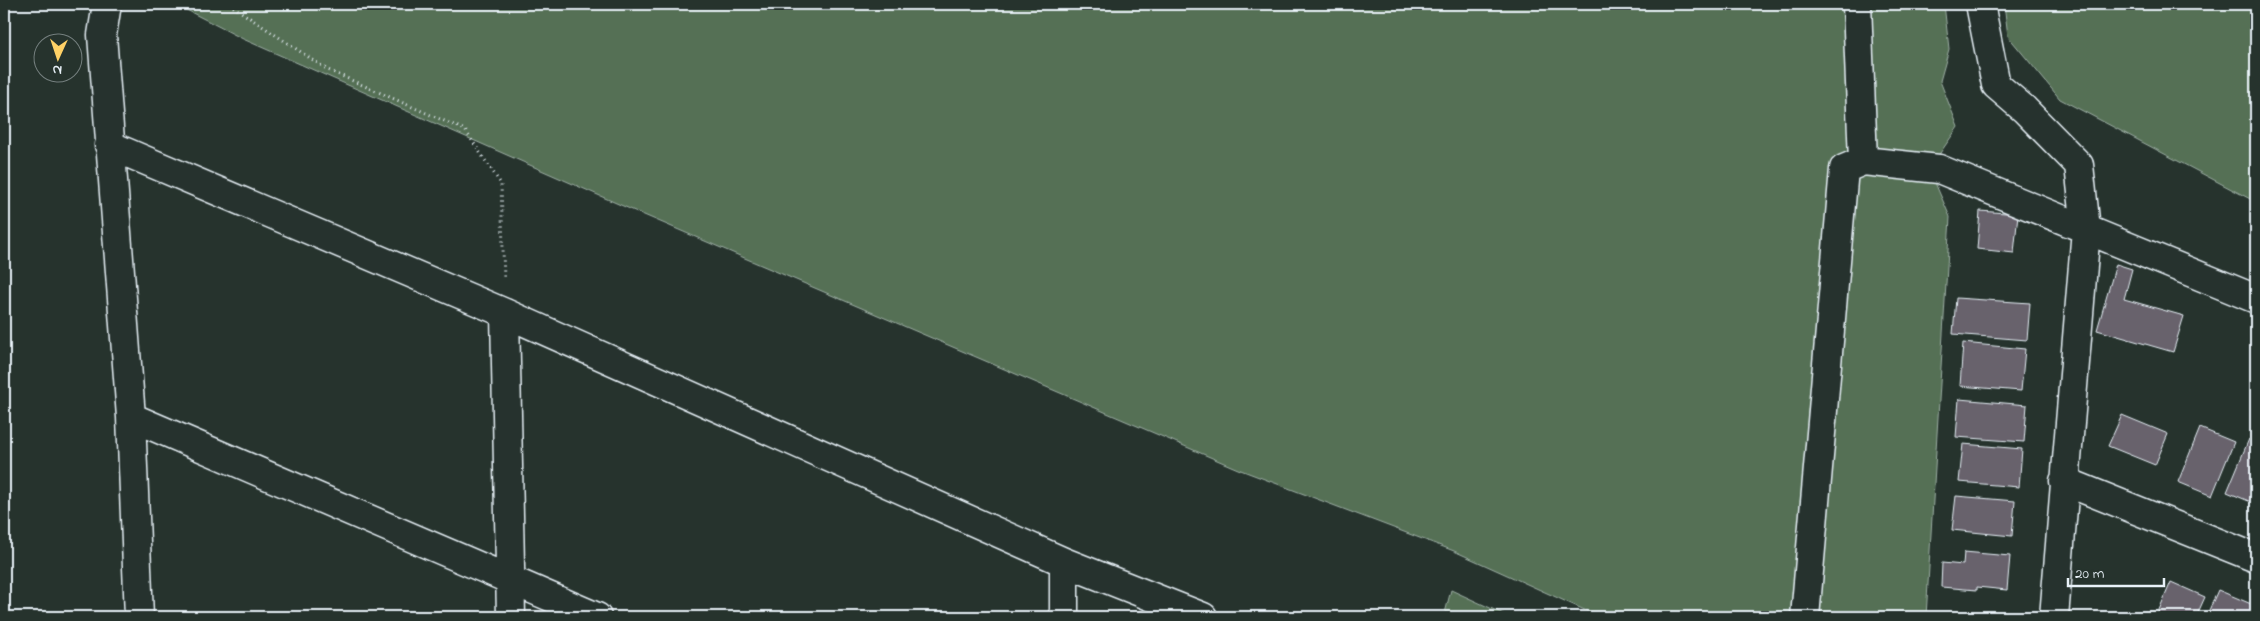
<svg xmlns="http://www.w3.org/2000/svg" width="2260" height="621" viewBox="0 0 2260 621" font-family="'Indie Flower',sans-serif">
	<rect width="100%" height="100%" fill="#26332d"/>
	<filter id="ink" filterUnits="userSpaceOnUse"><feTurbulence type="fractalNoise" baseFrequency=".02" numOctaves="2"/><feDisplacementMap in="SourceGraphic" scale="10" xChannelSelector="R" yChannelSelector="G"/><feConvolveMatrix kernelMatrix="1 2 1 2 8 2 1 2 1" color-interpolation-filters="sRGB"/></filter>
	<g filter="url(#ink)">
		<path fill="#556f55" stroke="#9eb0a6" d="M175 4H1944L1949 49 1940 81 1958 127 1929 169 1950 217 1926 617H1600L1454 551 1238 469 623 206 243 39Z
			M2004 4H2256V202L2060 99 2008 36Z
			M1451 590 1510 617H1444Z"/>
		<path fill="#68626c" stroke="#e8f1f8" d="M1980 211 2018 214 2014 253 1977 249Z
			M2116 264 2132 269 2124 299 2184 316 2173 352 2097 330Z
			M1956 298 2030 303 2027 340 1953 334Z
			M1963 343 2025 349 2021 391 1960 386Z
			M1959 399 2027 405 2024 442 1956 437Z
			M2122 415 2168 434 2155 465 2108 446Z
			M2200 428 2234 442 2212 496 2178 482Z
			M2249 439 2256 443V504L2227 492Z
			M1963 444 2022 449 2019 487 1959 482Z
			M1956 496 2015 501 2012 536 1952 530Z
			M1964 552 2010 556 2007 590 1977 587V590L1941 587 1942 563 1963 565Z
			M2171 582 2205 597 2196 617H2156Z
			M2218 590 2256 606 2253 617H2206Z"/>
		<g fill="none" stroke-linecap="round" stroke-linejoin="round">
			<g stroke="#e8f1f8" stroke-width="31">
				<path id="street" d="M107 4 102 35 131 417 139 617
					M1857 4 1863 161
					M1980 4 1996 85 2024 109 2079 165 2086 229 2054 617
					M109 145 505 313 1064 562 1203 617
					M505 313 511 617
					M131 417 597 617
					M2064 481 2256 558
					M1064 562V617
					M1805 617 1844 169 1863 161 1939 169 2256 299"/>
			</g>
			<path stroke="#e8f1f8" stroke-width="3" stroke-dasharray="1 4" stroke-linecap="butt" d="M229 4 328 70 465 130 501 184 504 280"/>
			<use href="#street" stroke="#26332d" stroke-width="28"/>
		</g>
	</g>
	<rect width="2260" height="621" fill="none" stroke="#26332d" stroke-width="20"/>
	<rect x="10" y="10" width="2240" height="601" fill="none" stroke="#e8f1f8" stroke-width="2" filter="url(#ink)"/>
	<g transform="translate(58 58) rotate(183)"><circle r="24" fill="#26332d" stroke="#747f7e"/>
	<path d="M0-4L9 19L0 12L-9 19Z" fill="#ffd166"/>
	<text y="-8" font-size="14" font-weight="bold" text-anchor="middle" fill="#e8f1f8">N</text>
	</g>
	<path d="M2068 578v8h96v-8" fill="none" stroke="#e8f1f8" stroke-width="2.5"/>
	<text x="2075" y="578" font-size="15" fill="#e8f1f8" stroke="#26332d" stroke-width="4" paint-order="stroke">20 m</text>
</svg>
